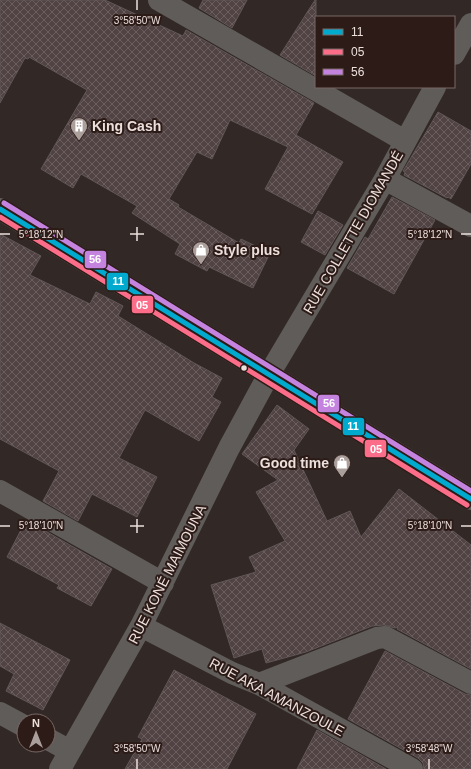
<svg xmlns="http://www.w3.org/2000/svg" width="471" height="769" viewBox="0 0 471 769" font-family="Arial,sans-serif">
	<defs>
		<pattern id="building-cross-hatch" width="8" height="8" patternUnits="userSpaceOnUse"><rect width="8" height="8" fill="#514344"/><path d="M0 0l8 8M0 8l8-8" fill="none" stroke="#6a5e5e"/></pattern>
	</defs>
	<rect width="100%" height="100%" fill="#322825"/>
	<path fill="url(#building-cross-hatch)" stroke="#605756" d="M0 0H105L183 36 186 30 314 103 296 135 343 162 312 214 265 189 288 147 230 120 212 159 197 152 169 199 179 205 178 207 239 243 241 239 270 253 253 288 209 267 207 271 175 254 180 244 132 213 137 206 81 174 73 188 41 169 87 90 29 57 28 59 25 58 0 103Z
		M203 0H247L232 28 199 8Z
		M315 0H316V76L280 55Z
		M438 112 471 131V164L451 199 448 197 447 198 404 175 405 172 403 171Z
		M392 197 435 220 394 294 347 268 365 237 368 239Z
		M318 211 343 225 325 255 301 242Z
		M0 234 41 256 30 275 90 304 96 292 123 306 118 316 194 363 222 378 212 397 221 402 199 441 145 410 119 458 157 477 137 517 92 494 78 521 43 501 59 471 0 439Z
		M277 405 309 429 294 450 327 521 350 511 361 537 399 489 471 545V669L397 629 398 627 395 628 384 625 372 626 306 652 266 663 262 649 234 658 211 585 256 572 249 557 285 541 256 492 278 480 242 454Z
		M26 520 112 569 91 606 57 588 59 585 7 557Z
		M0 623 70 660 43 710 6 691 14 674 0 666Z
		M385 651 465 694 471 695V769H424L423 763 418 758 348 719Z
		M174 670 256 714 227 769H125L142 739 138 737Z
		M317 730 386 769H297Z"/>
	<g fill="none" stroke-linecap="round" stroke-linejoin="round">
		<path stroke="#5f5c59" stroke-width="22" d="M159 0 405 141
			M454 54 471 24
			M385 179 471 226
			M0 209 471 499
			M0 491 163 583
			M141 626 232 673 259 684 412 769
			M259 684 377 638 385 637 471 683
			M0 713 24 726
			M48 739 70 751
			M60 769 141 626 229 448 268 376 385 179 435 87"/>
		<g stroke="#2c1b17" stroke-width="8">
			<path id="bus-1" d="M0 209 471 499"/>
		</g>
		<g stroke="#2c1b17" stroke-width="8">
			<path id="bus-2" d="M0 217 467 505"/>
		</g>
		<g stroke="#2c1b17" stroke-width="8">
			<path id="bus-3" d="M4 203 471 491"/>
		</g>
		<use href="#bus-1" stroke="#00a9ce" stroke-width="5"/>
		<use href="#bus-2" stroke="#fb6d88" stroke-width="5"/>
		<use href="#bus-3" stroke="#c483df" stroke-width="5"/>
	</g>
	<path fill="none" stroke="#ecdfdc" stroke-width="1.5" d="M137 0V10M137 227V241M0 234H10M130 234H144M461 234H471M137 519V533M0 526H10M130 526H144M461 526H471M137 759V769M429 759V769"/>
	<defs>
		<g id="building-pin" transform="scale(0.9)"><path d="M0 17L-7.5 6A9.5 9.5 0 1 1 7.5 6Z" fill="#ab9f9c" stroke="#2c1b17"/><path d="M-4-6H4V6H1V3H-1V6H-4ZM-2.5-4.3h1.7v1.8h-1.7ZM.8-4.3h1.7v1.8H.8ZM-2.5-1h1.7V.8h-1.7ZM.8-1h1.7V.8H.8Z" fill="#fff"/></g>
		<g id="shop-pin" transform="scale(0.9)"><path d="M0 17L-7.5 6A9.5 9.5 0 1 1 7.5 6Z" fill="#ab9f9c" stroke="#2c1b17"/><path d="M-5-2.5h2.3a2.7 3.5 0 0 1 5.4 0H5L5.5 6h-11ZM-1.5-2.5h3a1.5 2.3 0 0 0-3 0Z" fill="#fff"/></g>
	</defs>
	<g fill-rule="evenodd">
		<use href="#building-pin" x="79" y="126"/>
		<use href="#shop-pin" x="201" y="250"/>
		<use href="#shop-pin" x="342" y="463"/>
	</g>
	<circle fill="#ecdfdc" stroke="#2c1b17" stroke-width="1.5" cx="244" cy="368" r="3.5"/>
	<g text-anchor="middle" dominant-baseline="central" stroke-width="4" stroke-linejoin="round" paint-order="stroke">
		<g font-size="14" font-weight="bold" fill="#ecdfdc" stroke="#2c1b17" text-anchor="start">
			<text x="92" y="126">King Cash</text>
			<text x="214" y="250">Style plus</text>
			<text x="329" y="463" text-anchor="end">Good time</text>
		</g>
		<g font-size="14" fill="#ecdfdc" stroke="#2c1b17">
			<text transform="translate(353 232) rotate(-60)">RUE COLLETTE DIOMANDÉ</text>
			<text transform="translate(167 574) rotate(-63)">RUE KONÉ MAIMOUNA</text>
			<text transform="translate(277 697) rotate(28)">RUE AKA AMANZOULE</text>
		</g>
	</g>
	<g font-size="10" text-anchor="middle" fill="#ecdfdc" stroke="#2c1b17" stroke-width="4" stroke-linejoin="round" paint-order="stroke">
		<text x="137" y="24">3°58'50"W</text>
		<text x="41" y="238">5°18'12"N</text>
		<text x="430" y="238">5°18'12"N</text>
		<text x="41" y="529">5°18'10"N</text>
		<text x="430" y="529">5°18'10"N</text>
		<text x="137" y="752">3°58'50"W</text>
		<text x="429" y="752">3°58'48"W</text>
	</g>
	<g stroke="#2c1b17" stroke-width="1.5">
		<rect x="84" y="250" width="23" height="19" rx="4" fill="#c483df"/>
		<rect x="106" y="272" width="23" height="19" rx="4" fill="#00a9ce"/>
		<rect x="131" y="295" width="23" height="19" rx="4" fill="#fb6d88"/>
		<rect x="317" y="394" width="23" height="19" rx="4" fill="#c483df"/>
		<rect x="342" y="417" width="23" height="19" rx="4" fill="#00a9ce"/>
		<rect x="364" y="439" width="23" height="19" rx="4" fill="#fb6d88"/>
	</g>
	<g font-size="11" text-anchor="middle" font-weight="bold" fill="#fff">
		<text x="95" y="263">56</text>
		<text x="118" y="285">11</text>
		<text x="142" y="309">05</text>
		<text x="329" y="407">56</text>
		<text x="353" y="430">11</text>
		<text x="376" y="453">05</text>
	</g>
	<rect x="315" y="16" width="140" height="72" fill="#2c1b17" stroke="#796966"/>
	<rect x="323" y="29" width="20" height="6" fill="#00a9ce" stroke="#796966"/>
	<text x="351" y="36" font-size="12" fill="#ecdfdc">11</text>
	<rect x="323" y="49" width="20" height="6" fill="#fb6d88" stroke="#796966"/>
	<text x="351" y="56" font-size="12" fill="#ecdfdc">05</text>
	<rect x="323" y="69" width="20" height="6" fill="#c483df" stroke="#796966"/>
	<text x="351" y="76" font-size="12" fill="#ecdfdc">56</text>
	<g transform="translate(36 733)"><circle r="19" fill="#2c1b17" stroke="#796966"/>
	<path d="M0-3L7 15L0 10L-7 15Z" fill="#ab9f9c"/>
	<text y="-6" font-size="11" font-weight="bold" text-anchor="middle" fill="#ecdfdc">N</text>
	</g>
</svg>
